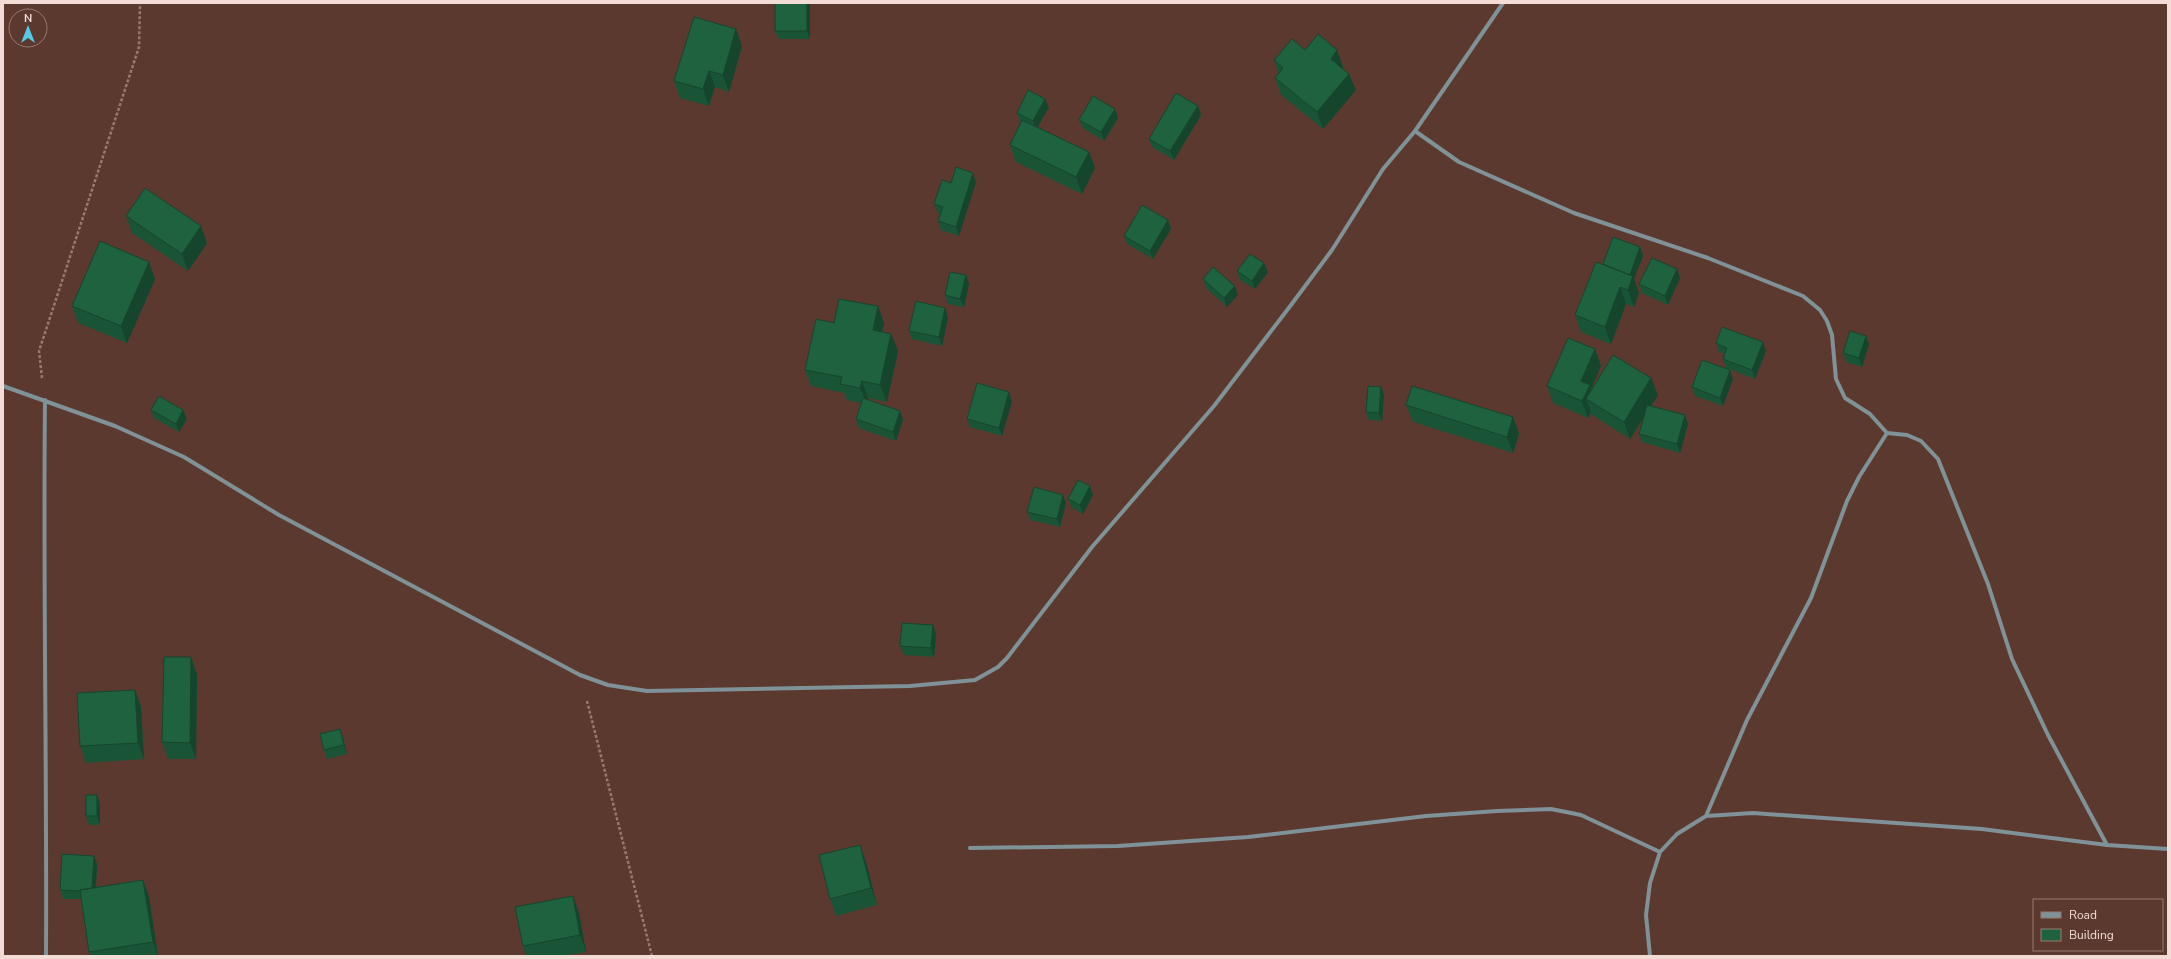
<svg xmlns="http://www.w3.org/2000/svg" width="2171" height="959" viewBox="0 0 2171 959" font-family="'Nunito Sans',sans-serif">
	<rect width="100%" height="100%" fill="#5c392f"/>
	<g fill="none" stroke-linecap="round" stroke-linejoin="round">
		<path stroke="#977970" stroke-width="2.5" stroke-dasharray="3 2" stroke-linecap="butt" d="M42 378 39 351 139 47 140 3
			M587 701 652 956"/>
		<path stroke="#7e9298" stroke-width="4" d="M1415 131 1459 162 1574 213 1708 258 1803 296 1820 310 1827 321 1832 335 1836 379 1845 398 1870 414 1887 433 1859 477 1847 501 1811 598 1747 720 1706 816
			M3 386 115 426 184 457 279 515 580 675 608 685 647 691 910 686 975 680 998 667 1007 658 1092 547 1214 406 1291 305 1332 250 1383 169 1415 131 1503 3
			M45 400C43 585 47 771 46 956
			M1887 433 1907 435 1921 441 1938 459 1988 584 2012 659 2048 735 2107 845
			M970 848 1118 846 1248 837 1426 816 1497 811 1551 809 1581 815 1660 852
			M1650 956 1646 915 1650 883 1660 852 1677 834 1706 816 1753 813 1982 829 2107 845 2168 849"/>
	</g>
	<path fill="#1a5437" d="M810 3V39H779L775 31Z
		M742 46 729 92 715 87 709 106 680 98 674 81Z
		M1305 50H1337L1343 67 1342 68 1356 90 1323 129 1281 95 1275 78 1279 74 1274 60Z
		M1198 106 1201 115 1174 160 1152 147 1149 139Z
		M1049 107 1038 127 1089 152 1095 168 1082 194 1016 162 1010 145 1021 122 1020 121 1017 113Z
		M1115 109 1118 118 1104 141 1083 128 1079 120Z
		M976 182 959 236 941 230 938 221 941 214 938 213 934 204 951 183Z
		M126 216 207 243 188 271 132 233Z
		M1168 220 1171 229 1153 259 1127 244 1124 236Z
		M1640 247 1643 256 1634 279 1639 293 1634 307 1626 304 1611 344 1581 332 1575 315Z
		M1677 269 1680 278 1668 305 1642 293 1639 284Z
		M1237 271 1268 272 1255 289 1240 280Z
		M155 279 127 343 78 323 72 306Z
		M1203 279 1235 286 1238 295 1227 307 1206 288Z
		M969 284 964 307 948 304 945 295Z
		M878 306 884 323 882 332 891 334 898 351 887 402 868 398 867 400 900 411 903 420 896 441 859 428 856 419 861 403 847 400 844 393 811 386 805 370 834 323Z
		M948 317 942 346 912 339 909 331Z
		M1866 336 1869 344 1862 367 1846 362 1843 353Z
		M1716 343 1766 351 1755 379 1726 368 1723 359 1725 354 1719 352Z
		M1595 349 1601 366 1591 389V390L1651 378 1658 395 1651 406 1688 424 1680 453 1642 442 1639 434 1643 418 1630 439 1592 415 1591 412 1588 418 1553 403 1547 386Z
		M1733 379 1723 406 1695 396 1692 387Z
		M1381 387 1384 395 1382 421 1369 420 1366 412Z
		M1012 401 1002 436 970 427 967 419Z
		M1406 405 1513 417 1519 434 1513 453 1413 422Z
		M151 410H183L187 419 179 432 154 418Z
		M1090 486 1093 495 1083 514 1072 508 1068 499Z
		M1066 503 1060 527 1030 520 1027 512Z
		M936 634 934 657 904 655 900 646Z
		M197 674 196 759H168L162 742Z
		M135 690 141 707 144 759 86 763 80 746Z
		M340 729 343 738 347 754 327 759 324 750Z
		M97 795 100 804V825H89L86 816Z
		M866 862 877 905 836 916 830 899Z
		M97 864 96 887 143 880 149 897 158 956H90L89 952 81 899H63L60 890Z
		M579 913 586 952 563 956H526L523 946Z"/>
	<path fill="#15452d" d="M807 3H810V39L807 31Z
		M736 29 742 46 729 92 723 75Z
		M1337 50 1343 67 1337 75 1331 59Z
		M709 71 715 87 709 106 703 89Z
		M1349 74 1356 90 1323 129 1317 112Z
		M1045 99 1049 107 1036 130 1033 121Z
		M1198 106 1201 115 1174 160 1170 151Z
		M1115 109 1118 118 1104 141 1101 132Z
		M1089 152 1095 168 1082 194 1076 177Z
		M973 173 976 182 959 236 956 227Z
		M1168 220 1171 229 1153 259 1150 251Z
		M201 226 207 243 188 271 182 254Z
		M1640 247 1643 256 1634 279 1639 293 1634 307 1628 290 1630 275Z
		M149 262 155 279 127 343 121 326Z
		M1264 263 1268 272 1255 289 1252 281Z
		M1677 269 1680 278 1668 305 1665 296Z
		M966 275 969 284 964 307 960 299Z
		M1235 286 1238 295 1227 307 1224 298Z
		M1620 287 1626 304 1611 344 1605 327Z
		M878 306 884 323 879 347 873 330Z
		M945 308 948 317 942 346 939 337Z
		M891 334 898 351 887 402 880 385Z
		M1866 336 1869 344 1862 367 1859 358Z
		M1763 342 1766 351 1755 379 1752 370Z
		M1595 349 1601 366 1591 389 1596 401 1586 399 1591 412 1588 418 1582 401 1581 381Z
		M1730 370 1733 379 1723 406 1720 398Z
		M1651 378 1658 395 1630 439 1624 422Z
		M862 381 868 398 867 404 860 388Z
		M1381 387 1384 395 1382 421 1379 413Z
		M1009 392 1012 401 1002 436 999 428Z
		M183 410 187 419 179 432 176 424Z
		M900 411 903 420 896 441 893 432Z
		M1685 415 1688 424 1680 453 1677 444Z
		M1513 417 1519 434 1513 453 1507 437Z
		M1090 486 1093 495 1083 514 1080 505Z
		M1063 495 1066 503 1060 527 1057 519Z
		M933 625 936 634 934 657 931 648Z
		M191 657 197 674 196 759 190 743Z
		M135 690 141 707 144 759 138 743Z
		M340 729 343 738 347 754 344 745Z
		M97 795 100 804V825L97 816Z
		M860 845 866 862 877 905 871 888Z
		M94 856 97 864 95 900 92 891Z
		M143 880 149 897 158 956 153 942Z
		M573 896 579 913 586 952 580 935Z"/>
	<path fill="#1e6240" stroke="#15452d" d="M775 3H807V31H775Z
		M694 17 736 29 723 75 709 71 703 89 674 81Z
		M1318 34 1337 50 1331 59 1349 74 1317 112 1275 78 1283 68 1274 60 1292 39 1305 50Z
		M1028 90 1045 99 1033 121 1017 113Z
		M1176 93 1198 106 1170 151 1149 139Z
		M1093 96 1115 109 1101 132 1079 120Z
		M1022 120 1089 152 1076 177 1010 145Z
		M956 167 973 173 956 227 938 221 943 207 934 204 942 180 951 183Z
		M145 188 201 226 182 254 126 216Z
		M1142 205 1168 220 1150 251 1124 236Z
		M1613 237 1640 247 1630 275 1603 264Z
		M100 241 149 262 121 326 72 306Z
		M1250 254 1264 263 1252 281 1237 271Z
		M1652 258 1677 269 1665 296 1639 284Z
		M1596 262 1633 276 1628 290 1620 287 1605 327 1575 315Z
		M1213 267 1235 286 1224 298 1203 279Z
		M950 272 966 275 960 299 945 295Z
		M839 299 878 306 873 330 891 334 880 385 862 381 860 388 840 384 842 377 805 370 816 319 834 323Z
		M916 301 945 308 939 337 909 331Z
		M1722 327 1763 342 1752 370 1723 359 1727 348 1716 343Z
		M1850 331 1866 336 1859 358 1843 353Z
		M1568 338 1595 349 1581 381 1590 385 1582 401 1547 386Z
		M1613 355 1651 378 1624 422 1586 399Z
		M1702 360 1730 370 1720 398 1692 387Z
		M977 383 1009 392 999 428 967 419Z
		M1368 386 1381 387 1379 413 1366 412Z
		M1412 386 1513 417 1507 437 1406 405Z
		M159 396 183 410 176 424 151 410Z
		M863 398 900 411 893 432 856 419Z
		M1647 405 1685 415 1677 444 1639 434Z
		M1078 480 1090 486 1080 505 1068 499Z
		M1034 487 1063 495 1057 519 1027 512Z
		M902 623 933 625 931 648 900 646Z
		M164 657H191L190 743 162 742Z
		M135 690 138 743 80 746 77 693Z
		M340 729 344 745 324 750 320 734Z
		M86 795H97V816H86Z
		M860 845 871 888 830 899 819 855Z
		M62 854 94 856 92 888 80 890V891L60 890Z
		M143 880 153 942 89 952 80 890Z
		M573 896 580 935 523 946 515 907Z"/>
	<rect width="2171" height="959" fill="none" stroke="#f3dcd5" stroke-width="8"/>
	<rect x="2033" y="899" width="130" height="52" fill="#5c392f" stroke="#987a71"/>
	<rect x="2041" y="912" width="20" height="6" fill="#7e9298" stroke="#987a71"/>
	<text x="2069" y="919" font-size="12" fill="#f3dcd5">Road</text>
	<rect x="2041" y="929" width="20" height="12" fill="#1e6240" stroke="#987a71"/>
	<text x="2069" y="939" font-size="12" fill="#f3dcd5">Building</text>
	<g transform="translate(28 28)"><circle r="19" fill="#5c392f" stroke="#987a71"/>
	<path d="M0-3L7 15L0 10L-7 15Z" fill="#59c8e5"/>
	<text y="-6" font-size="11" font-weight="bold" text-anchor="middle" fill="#f3dcd5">N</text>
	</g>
</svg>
